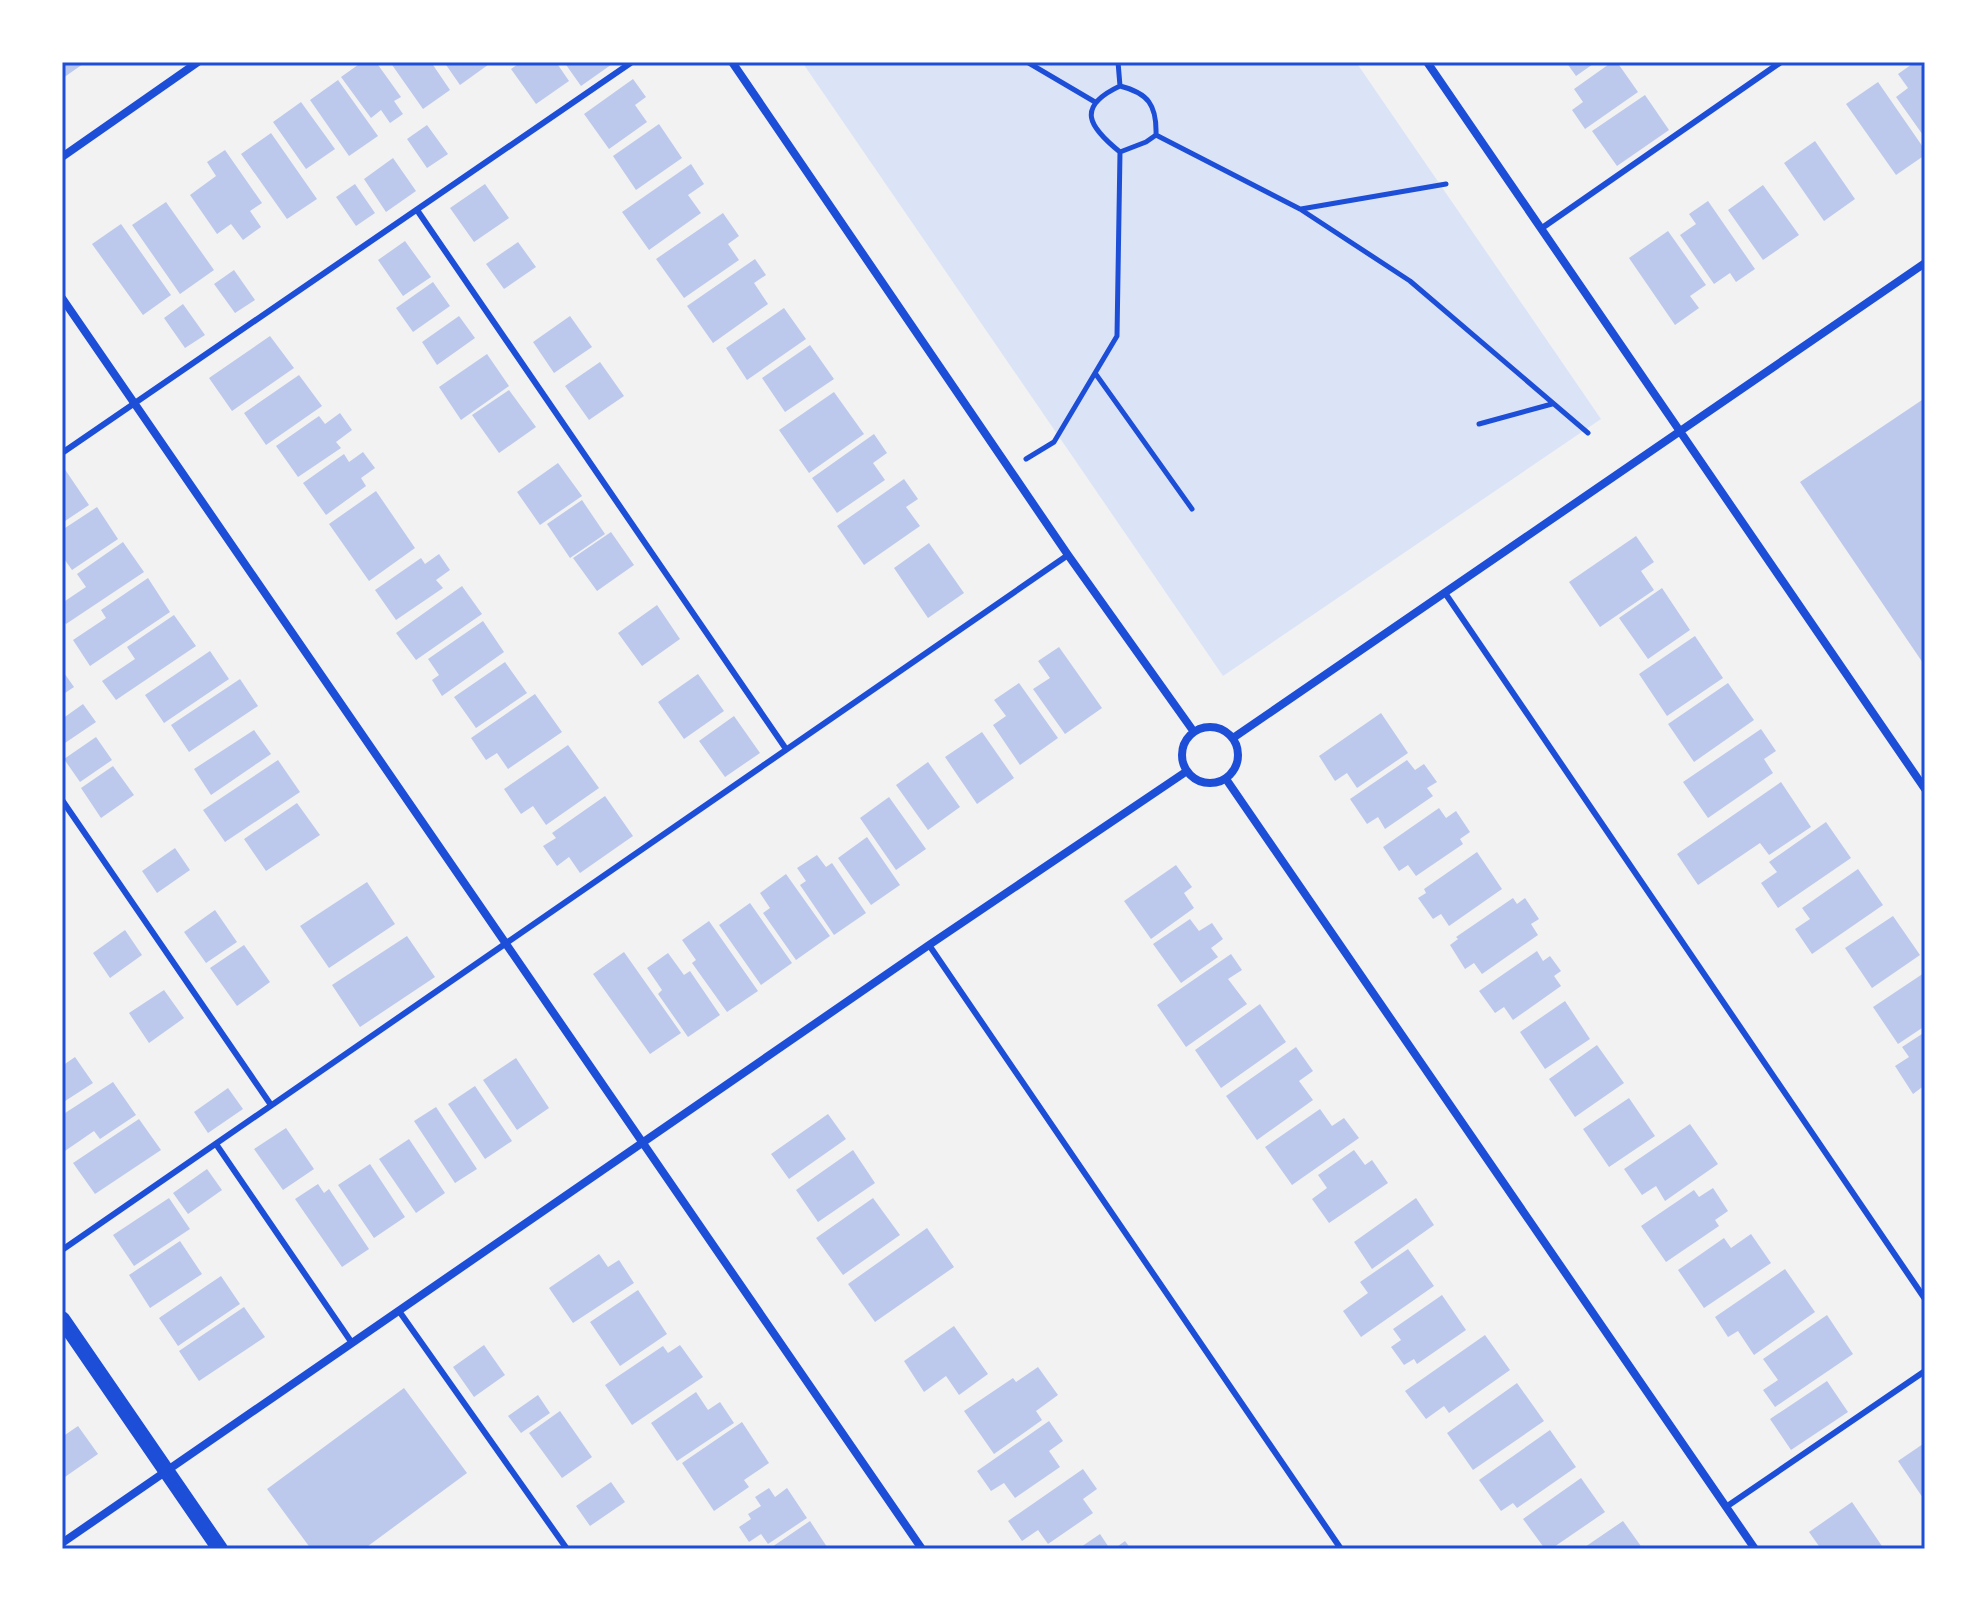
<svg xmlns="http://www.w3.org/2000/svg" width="1987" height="1611" viewBox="0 0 1987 1611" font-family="Figtree,sans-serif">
	<rect width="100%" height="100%" fill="#f2f2f2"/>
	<path fill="#dbe4f7" d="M802 62H1356L1601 419 1223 676Z"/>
	<path fill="#bdc9ec" d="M62 62H82L83 64 63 78Z
		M362 62H376L401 97 394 101 403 114 390 123 381 110 371 118 341 77Z
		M390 62H431L450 90 423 109Z
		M444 62H492L460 85Z
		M521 62H556L569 81 536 104 511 69Z
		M564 62H615L581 86Z
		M1566 62H1596L1576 76Z
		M1612 62H1617L1638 92 1585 129 1572 110 1583 102 1574 89Z
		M1915 62H1918L1925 71V138L1896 97 1908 88 1898 74Z
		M633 79 646 97 635 105 647 122 609 149 584 114Z
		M338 80 378 136 349 156 310 100Z
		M1878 82 1925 150V155L1896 175 1846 104Z
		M1645 95 1669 130 1617 166 1592 131Z
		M301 102 335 149 306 169 273 122Z
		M659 124 682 158 636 190 613 156Z
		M427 125 448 154 427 168 407 139Z
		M271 133 317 199 287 219 241 154Z
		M1815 141 1855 199 1824 221 1784 163Z
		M225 150 262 203 250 211 261 227 243 240 231 224 217 234 190 195 216 176 207 162Z
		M393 158 416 191 386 212 364 179Z
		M691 164 704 184 688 195 701 213 649 250 622 212Z
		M355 184 375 213 356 226 336 197Z
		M485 184 509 218 474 242 450 208Z
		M1763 185 1799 235 1763 260 1728 210Z
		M1708 201 1755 269 1736 282 1730 273 1714 284 1680 235 1696 224 1689 214Z
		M166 202 214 270 180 294 132 225Z
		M723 213 739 236 728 244 739 260 684 298 656 259Z
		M121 224 171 295 143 315 92 244Z
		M1668 231 1706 285 1690 296 1699 308 1675 325 1629 258Z
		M405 241 431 277 403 296 378 260Z
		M518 242 536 267 504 289 486 264Z
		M755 259 766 275 754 283 768 304 713 343 687 306Z
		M234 270 255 300 235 313 214 284Z
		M433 282 450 306 413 332 396 308Z
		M183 304 205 335 185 348 164 318Z
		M784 308 806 339 747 380 726 348Z
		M459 316 475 338 437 365 422 342Z
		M570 316 592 347 554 373 533 342Z
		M270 336 294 368 232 411 209 378Z
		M810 345 834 379 785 412 762 378Z
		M487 354 509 386 461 420 439 387Z
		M600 362 624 396 589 420 565 386Z
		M299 375 322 406 266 445 244 413Z
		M509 390 536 427 499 453 472 415Z
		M834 392 864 434 809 473 779 430Z
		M1925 398V666L1800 482Z
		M340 413 352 430 336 442 341 448 298 477 276 446 319 416 325 424Z
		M874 434 887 453 873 463 885 480 837 513 812 478Z
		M363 452 375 468 361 478 366 486 326 515 303 483 344 454 349 462Z
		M558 463 582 496 540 525 517 492Z
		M64 468 89 505 62 523V470Z
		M904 479 918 499 906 507 920 526 864 565 837 526Z
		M376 491 415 548 369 581 329 524Z
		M582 500 605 534 570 558 547 524Z
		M97 507 118 539 72 570 62 556V530Z
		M611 532 634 565 597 591 573 558Z
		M1636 536 1654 562 1641 571 1654 590 1600 627 1569 582Z
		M123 542 144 572 66 624 62 618V603L86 587 77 574Z
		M929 543 964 593 928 618 894 568Z
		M439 554 450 570 436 580 443 588 396 620 375 590 421 558 425 564Z
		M148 578 170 612 90 666 73 640 106 618 101 610Z
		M462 586 482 614 416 660 396 633Z
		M1662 588 1690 630 1648 659 1619 618Z
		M657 605 680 639 642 666 618 633Z
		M174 615 196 646 116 700 102 681 135 659 127 647Z
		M483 621 504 652 442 696 432 680 439 675 428 659Z
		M1695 636 1723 678 1667 716 1639 674Z
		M1059 647 1102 708 1065 734 1033 689 1050 678 1038 661Z
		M210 651 229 679 164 723 145 695Z
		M505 662 527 693 476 728 454 697Z
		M62 670 74 687 62 695Z
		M698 674 724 711 684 739 658 702Z
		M240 679 258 706 189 752 171 725Z
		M1019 683 1058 738 1020 765 993 725 1006 716 994 700Z
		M1728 683 1754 720 1694 762 1668 724Z
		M535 694 562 732 508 769 497 753 486 760 471 738Z
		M83 704 96 722 62 745V719Z
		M1381 713 1408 753 1357 788 1347 773 1335 781 1319 756Z
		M734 716 760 753 725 777 699 741Z
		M1761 729 1776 751 1764 759 1773 773 1708 818 1683 782Z
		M254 730 271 754 211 795 194 769Z
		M982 732 1014 778 977 804 945 757Z
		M96 737 112 760 80 782 64 759Z
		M568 745 599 788 546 825 533 806 521 814 504 789Z
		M278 760 300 792 225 842 203 810Z
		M1407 760 1415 770 1424 764 1437 782 1427 788 1433 796 1385 829 1378 817 1367 824 1350 799Z
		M928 762 960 807 928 830 896 785Z
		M113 766 134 795 101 818 81 788Z
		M1781 782 1811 827 1769 855 1760 843 1698 885 1677 854Z
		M605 796 633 836 580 873 569 857 557 866 543 846 556 838 552 833Z
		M889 797 926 849 896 870 860 818Z
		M297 803 320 835 266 871 244 839Z
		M1439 808 1446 818 1456 811 1470 832 1460 839 1463 844 1416 876 1408 865 1399 871 1383 847Z
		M1826 822 1851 858 1778 908 1761 883 1777 872 1769 862Z
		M867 837 900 885 871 905 838 858Z
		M175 848 190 870 157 893 142 871Z
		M1477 852 1502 889 1449 926 1441 914 1433 919 1418 898 1426 893 1424 889Z
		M817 855 826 867 832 863 866 913 834 935 800 885 806 881 797 868Z
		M1176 865 1192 887 1184 893 1194 908 1151 939 1124 901Z
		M1858 869 1883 905 1812 954 1795 929 1810 919 1802 908Z
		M786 874 830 936 796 960 763 913 770 908 760 893Z
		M367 882 395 924 329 968 300 926Z
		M1513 898 1517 904 1525 898 1539 919 1531 924 1538 935 1482 974 1474 963 1465 969 1450 945 1458 939 1456 937Z
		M750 903 792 963 761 985 719 925Z
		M215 910 237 942 206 963 184 932Z
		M1893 916 1920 955 1872 988 1845 948Z
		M1190 919 1199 931 1212 923 1223 939 1211 948 1218 957 1181 983 1153 944Z
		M709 921 758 991 727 1012 692 963 696 960 682 940Z
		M125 930 142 955 110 978 93 953Z
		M407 936 435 977 360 1027 332 985Z
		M244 945 270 982 237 1006 210 968Z
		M1537 951 1543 961 1550 956 1561 971 1554 976 1561 986 1513 1020 1504 1007 1495 1013 1479 991Z
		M624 952 681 1033 650 1054 593 974Z
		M668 953 684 975 690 971 720 1015 688 1037 658 994 662 990 647 968Z
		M1231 954 1242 970 1228 979 1247 1004 1186 1047 1157 1005Z
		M1924 973 1925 1026 1898 1044 1873 1007Z
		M164 990 184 1018 149 1043 129 1013Z
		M1565 1001 1590 1039 1545 1069 1520 1032Z
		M1260 1004 1286 1042 1221 1088 1195 1050Z
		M1925 1032V1085L1913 1094 1895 1066 1909 1057 1902 1047Z
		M1597 1045 1624 1083 1575 1117 1549 1079Z
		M1296 1047 1313 1071 1299 1081 1313 1100 1257 1140 1226 1096Z
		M75 1057 93 1083 62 1103V1066Z
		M516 1058 549 1108 517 1130 483 1080Z
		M113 1082 136 1115 100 1139 94 1131 62 1153V1115Z
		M475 1086 512 1141 485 1159 448 1104Z
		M228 1088 243 1109 208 1133 194 1112Z
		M1629 1098 1655 1136 1609 1167 1583 1129Z
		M436 1107 477 1169 455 1183 414 1121Z
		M1320 1109 1332 1126 1344 1118 1359 1138 1292 1185 1265 1147Z
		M828 1114 846 1139 789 1179 771 1154Z
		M139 1119 161 1150 95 1194 73 1163Z
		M1690 1124 1718 1164 1665 1201 1656 1186 1642 1195 1624 1169Z
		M286 1128 314 1169 283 1190 254 1149Z
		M409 1139 445 1193 416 1213 379 1159Z
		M853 1150 875 1183 818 1222 796 1190Z
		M1354 1150 1365 1165 1372 1160 1388 1183 1329 1223 1312 1199 1327 1188 1318 1175Z
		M370 1164 405 1217 374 1238 338 1185Z
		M207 1169 222 1190 188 1214 173 1193Z
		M318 1184 324 1193 329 1189 369 1249 342 1267 295 1199Z
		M1713 1188 1728 1211 1715 1220 1719 1226 1666 1262 1641 1226 1694 1190 1699 1197Z
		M169 1198 190 1229 134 1266 113 1235Z
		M873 1198 900 1235 843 1275 816 1238Z
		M1416 1198 1434 1225 1372 1269 1354 1242Z
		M927 1228 954 1267 875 1322 848 1284Z
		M1751 1234 1771 1263 1704 1308 1678 1270 1724 1238 1731 1248Z
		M180 1241 202 1274 150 1308 129 1275Z
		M1408 1249 1434 1286 1361 1337 1343 1311 1368 1293 1360 1282Z
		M599 1254 608 1267 619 1260 634 1283 573 1323 549 1288Z
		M1785 1269 1815 1312 1754 1355 1738 1331 1728 1337 1715 1317Z
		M221 1276 240 1304 178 1346 159 1318Z
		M638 1290 667 1334 620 1366 590 1322Z
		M1442 1295 1466 1330 1417 1364 1414 1359 1404 1365 1391 1347 1401 1340 1393 1329Z
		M244 1307 265 1337 199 1381 179 1351Z
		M1827 1315 1853 1354 1775 1407 1763 1390 1778 1380 1763 1359Z
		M954 1326 988 1374 959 1395 946 1376 924 1392 904 1361Z
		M1485 1335 1510 1370 1449 1413 1444 1406 1426 1419 1405 1391Z
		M484 1345 505 1375 474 1397 453 1367Z
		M680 1345 703 1377 632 1425 605 1385 663 1346 668 1353Z
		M1038 1367 1058 1395 1036 1411 1042 1420 994 1454 964 1411 1013 1378 1016 1382Z
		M1827 1381 1848 1412 1791 1450 1770 1419Z
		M1517 1383 1544 1421 1473 1470 1447 1433Z
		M404 1388 467 1473 364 1549H311L267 1489Z
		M696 1392 708 1410 720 1402 734 1423 677 1461 651 1423Z
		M538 1395 550 1413 521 1433 508 1416Z
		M560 1411 592 1457 562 1478 529 1433Z
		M1049 1421 1063 1441 1049 1451 1060 1467 1015 1498 1004 1483 991 1491 977 1471Z
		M742 1422 769 1463 744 1480 749 1487 714 1511 682 1463Z
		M78 1426 98 1454 62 1479V1437Z
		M1550 1430 1576 1467 1517 1508 1513 1503 1501 1511 1479 1480Z
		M1923 1444 1925 1446V1501L1898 1461Z
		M1083 1469 1097 1489 1083 1499 1093 1513 1048 1544 1038 1530 1022 1541 1008 1521Z
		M1581 1478 1605 1512 1551 1549H1545L1523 1519Z
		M611 1482 625 1502 590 1526 576 1506Z
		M769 1488 775 1497 787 1488 807 1518 768 1544 761 1534 749 1542 739 1527 751 1519 748 1514 761 1506 755 1497Z
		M1852 1502 1884 1549H1821L1809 1532Z
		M810 1521 827 1547 824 1549H769Z
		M1623 1521 1643 1549H1582Z
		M1100 1534 1110 1549H1078Z
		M1125 1541 1131 1549H1114Z"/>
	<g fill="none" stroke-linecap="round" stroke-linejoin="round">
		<path stroke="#1d4ed8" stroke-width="5" d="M1027 62 1095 102
			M1118 62 1120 86
			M1120 86C1148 93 1157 105 1156 135L1146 142 1120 152C1089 127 1075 107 1120 86Z
			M1156 135 1300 209 1410 281 1588 433
			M1301 209 1446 184
			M1095 373 1192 509
			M1479 424 1552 404
			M1026 459 1054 442 1117 336 1120 152"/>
		<path stroke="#1d4ed8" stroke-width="6" d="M417 210 786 749
			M1542 228 1781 62
			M62 453 632 62
			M1445 593 1925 1299
			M62 800 271 1105
			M929 945 1341 1549
			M216 1144 352 1343
			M62 1250 1068 555
			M399 1311 567 1549
			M1726 1507 1925 1371"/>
		<path stroke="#1d4ed8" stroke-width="8" d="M732 62 1068 555 1194 732
			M1427 62 1925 789
			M62 157 198 62
			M62 298 922 1549
			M1182 755a28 28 0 1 1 56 0a28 28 0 1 1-56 0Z
			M1233 738 1925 263
			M1226 779 1755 1549
			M62 1543 929 945 1187 771"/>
		<path stroke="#1d4ed8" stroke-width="16" d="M62 1319 220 1549"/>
	</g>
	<rect width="1987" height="1611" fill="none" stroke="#ffffff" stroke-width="128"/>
	<rect x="64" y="64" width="1859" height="1483" fill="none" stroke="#1d4ed8" stroke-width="3"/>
</svg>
